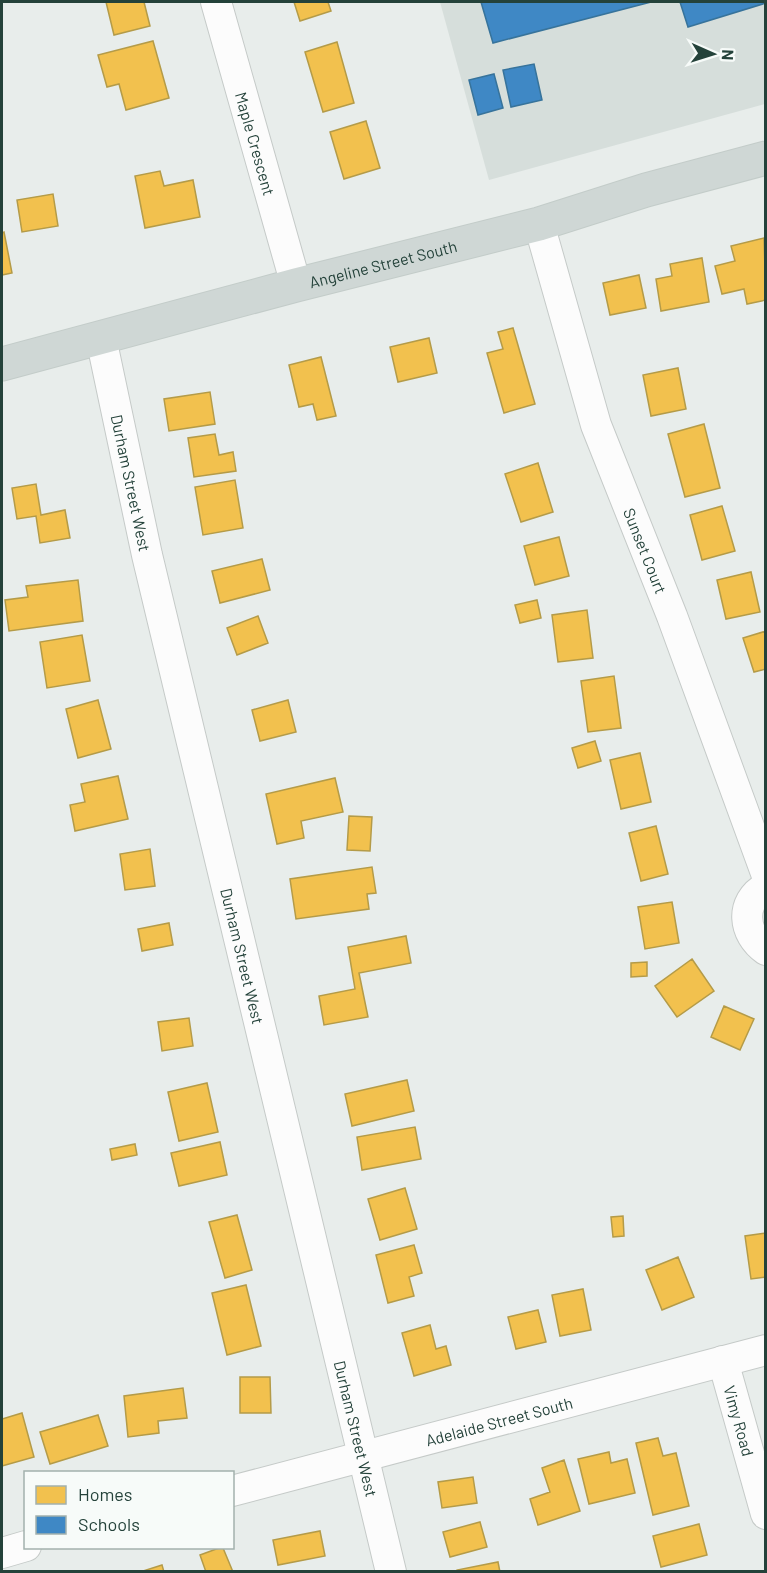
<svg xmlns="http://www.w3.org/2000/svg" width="767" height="1573" viewBox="0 0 767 1573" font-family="Barlow,sans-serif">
	<rect width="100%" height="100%" fill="#e8edeb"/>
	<path fill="#d6dedb" d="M440 2H765V104L489 180Z"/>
	<path fill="#f2c14e" stroke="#b49b48" stroke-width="1.5" d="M106 2H144L150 26 114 35Z
		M294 2H328L331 11 300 21Z
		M153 41 169 98 126 110 119 84 107 87 98 55Z
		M337 42 354 103 323 112 305 52Z
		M366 121 380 168 344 179 330 132Z
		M160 171 164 186 193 180 200 217 145 228 135 176Z
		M53 194 58 226 22 232 17 200Z
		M4 232 12 273 2 275V233Z
		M764 238 766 300 747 304 744 289 722 294 715 266 735 261 731 246Z
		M702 258 709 302 661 311 656 279 672 276 670 264Z
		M639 275 646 308 610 315 603 283Z
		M513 328 535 404 504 413 487 353 503 349 498 332Z
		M429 338 437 373 398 382 390 347Z
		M321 357 336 416 317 420 313 404 299 407 289 365Z
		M678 368 686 409 651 416 643 375Z
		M210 392 215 424 169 431 164 399Z
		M704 424 720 488 685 497 668 434Z
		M215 434 219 455 233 452 236 471 194 477 188 438Z
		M538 463 553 512 521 522 505 474Z
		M235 480 243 528 203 535 195 487Z
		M36 484 41 515 65 510 70 538 40 543 36 516 17 519 12 488Z
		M722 506 735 551 702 560 690 515Z
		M559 537 569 576 535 585 524 546Z
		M262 559 270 590 220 603 212 571Z
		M751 572 760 612 726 619 717 580Z
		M78 580 83 621 9 631 5 600 28 597 26 586Z
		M537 600 541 618 520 623 515 605Z
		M587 610 593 658 558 662 552 615Z
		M258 616 268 643 237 655 227 628Z
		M766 631V669L754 672 743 638Z
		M82 635 90 681 47 688 40 642Z
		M614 676 621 728 588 732 581 681Z
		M98 700 111 749 78 758 66 709Z
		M288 700 296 732 260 741 252 710Z
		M595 741 601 761 578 768 572 748Z
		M640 753 651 802 621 809 610 760Z
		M118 776 128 819 75 831 70 805 85 802 81 784Z
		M335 778 343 812 301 821 304 838 277 844 266 794Z
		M349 816 372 817 370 851 347 850Z
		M656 826 668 874 641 881 629 833Z
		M150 849 155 886 125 890 120 854Z
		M372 867 376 893 367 894 369 909 296 919 290 879Z
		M672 902 679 943 645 949 638 907Z
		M169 923 173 945 142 951 138 929Z
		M406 936 411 963 359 973 368 1017 324 1025 319 996 355 989 348 947Z
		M692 959 714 991 677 1017 655 986Z
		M647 962V976L631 977V963Z
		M724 1006 754 1019 740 1050 711 1037Z
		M189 1018 193 1046 162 1051 158 1022Z
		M407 1080 414 1111 352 1126 345 1094Z
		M207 1083 218 1132 179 1141 168 1092Z
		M415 1127 421 1159 362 1170 357 1137Z
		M220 1142 227 1175 179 1186 171 1153Z
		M135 1144 137 1155 112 1160 110 1149Z
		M405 1188 417 1229 380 1240 368 1199Z
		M237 1215 252 1270 225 1278 209 1222Z
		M623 1216 624 1236 613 1237 611 1217Z
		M766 1233V1277L751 1279 745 1236Z
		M414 1245 422 1273 409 1277 414 1296 388 1303 376 1255Z
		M678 1257 694 1297 662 1310 646 1270Z
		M246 1285 261 1346 227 1355 212 1293Z
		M583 1289 591 1330 560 1336 552 1295Z
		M538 1310 546 1342 516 1349 508 1317Z
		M430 1325 436 1349 446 1346 451 1365 414 1376 402 1333Z
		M240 1377H270L271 1413H240Z
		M183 1388 187 1418 158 1421 159 1433 128 1437 124 1396Z
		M22 1413 34 1457 2 1466V1419Z
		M98 1415 108 1446 50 1464 40 1432Z
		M658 1438 663 1456 676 1453 689 1506 653 1515 636 1443Z
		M609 1452 611 1463 627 1459 635 1493 589 1504 578 1459Z
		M564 1460 580 1511 538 1525 530 1499 550 1492 542 1468Z
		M473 1477 477 1503 442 1508 438 1482Z
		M480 1522 487 1547 450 1557 443 1532Z
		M699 1524 707 1555 661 1567 653 1536Z
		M320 1531 325 1556 278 1565 273 1540Z
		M219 1548H223L233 1572H206L200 1555Z
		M498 1562 500 1572H457V1570Z
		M162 1565 164 1572H143V1571Z"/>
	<path fill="#3f88c5" stroke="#37739b" stroke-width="1.5" d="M481 2H651L493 43Z
		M680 2H766V3L688 27Z
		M534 64 542 100 511 107 503 70Z
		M494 74 503 108 478 115 469 80Z"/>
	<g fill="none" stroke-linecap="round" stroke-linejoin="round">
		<g stroke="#c5cac8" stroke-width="32">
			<g id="minor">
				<path id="s1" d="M216 2 296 285"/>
				<path id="s2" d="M539 224 596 425 672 616 766 873"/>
				<path id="s3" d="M101 338 147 555 391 1572"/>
				<path d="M766 887C739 902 743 934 766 950"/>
				<path id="s4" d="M723 1361 766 1514"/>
				<path id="s5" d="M232 1491 766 1350"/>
				<path d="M2 1553 26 1546"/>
			</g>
		</g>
		<g stroke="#c3ccc9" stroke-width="35">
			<g id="major">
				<path id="s6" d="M2 364 296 285 539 224 646 190 766 158"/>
			</g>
		</g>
		<use href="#minor" stroke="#fcfcfc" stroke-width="30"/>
		<use href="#major" stroke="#cfd7d5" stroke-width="33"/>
	</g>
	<g text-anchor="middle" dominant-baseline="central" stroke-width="6" stroke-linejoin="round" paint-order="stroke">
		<g font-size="16" fill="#24423a" stroke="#f7fbf9">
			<text stroke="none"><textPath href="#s1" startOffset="147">Maple Crescent</textPath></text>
			<text stroke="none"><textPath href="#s6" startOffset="394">Angeline Street South</textPath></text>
			<text stroke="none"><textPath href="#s3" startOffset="148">Durham Street West</textPath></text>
			<text stroke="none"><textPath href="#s2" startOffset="344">Sunset Court</textPath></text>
			<text stroke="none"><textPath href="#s3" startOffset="634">Durham Street West</textPath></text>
			<text stroke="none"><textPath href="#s5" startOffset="276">Adelaide Street South</textPath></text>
			<text stroke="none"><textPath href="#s4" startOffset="62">Vimy Road</textPath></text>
			<text stroke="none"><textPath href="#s3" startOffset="1120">Durham Street West</textPath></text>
		</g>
	</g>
	<rect width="767" height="1573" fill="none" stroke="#24423a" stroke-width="6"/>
	<rect x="24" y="1471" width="210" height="78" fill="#f7fbf9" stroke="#a3b1ad" stroke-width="1.5"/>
	<rect x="36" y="1486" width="30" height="18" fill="#f2c14e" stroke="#a3b1ad" stroke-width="1.5"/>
	<text x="78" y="1501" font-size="18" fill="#24423a">Homes</text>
	<rect x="36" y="1516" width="30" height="18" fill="#3f88c5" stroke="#a3b1ad" stroke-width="1.5"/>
	<text x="78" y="1531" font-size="18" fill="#24423a">Schools</text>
	<g transform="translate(713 54) rotate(93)" stroke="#f7fbf9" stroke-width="4.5" paint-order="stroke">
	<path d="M0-4.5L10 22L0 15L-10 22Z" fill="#24423a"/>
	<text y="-9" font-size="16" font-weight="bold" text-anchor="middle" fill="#24423a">N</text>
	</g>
</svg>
